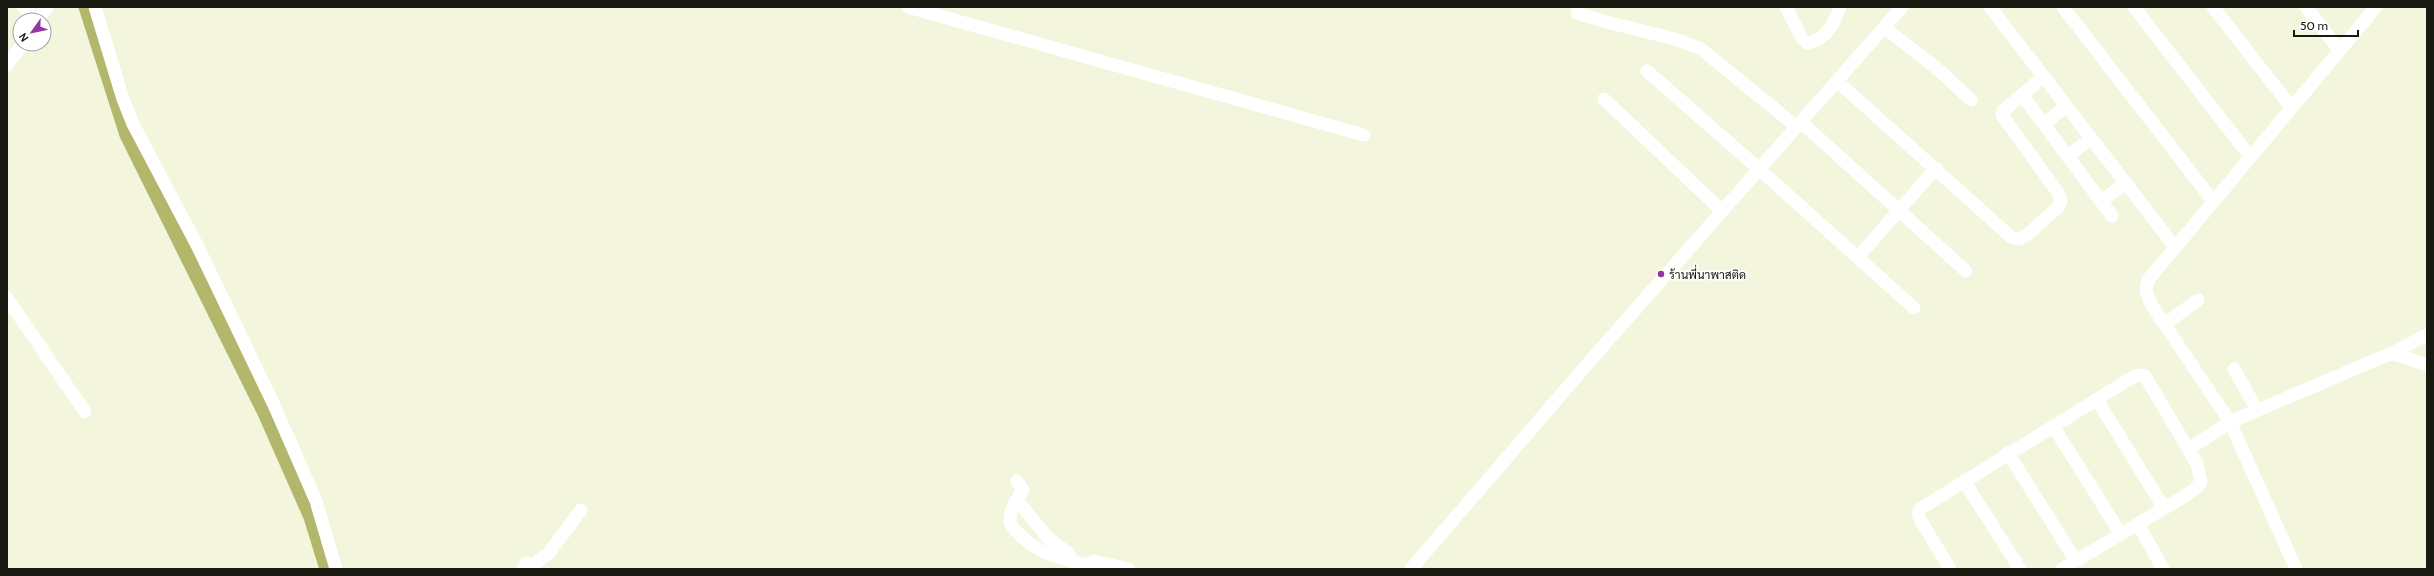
<svg xmlns="http://www.w3.org/2000/svg" width="2434" height="576" viewBox="0 0 2434 576" font-family="Cabin,Sarabun,sans-serif">
	<rect width="100%" height="100%" fill="#f3f6dc"/>
	<g fill="none" stroke-linecap="round" stroke-linejoin="round">
		<path stroke="#b2b76b" stroke-width="15" d="M86 7 127 135 265 413 311 517 327 569"/>
		<path stroke="#fff" stroke-width="13" d="M23 7 39 19
			M95 7 123 99 133 124 198 247 274 405 316 501 336 569
			M908 7 1364 135
			M1786 7 1802 38 1807 43C1825 41 1835 22 1840 7
			M1990 7 2175 247
			M2063 7 2213 201
			M2134 7 2245 150
			M2213 7 2291 107
			M2306 7 2340 51
			M1577 13 1603 21 1678 40 1701 49 1797 127
			M38 20 47 7
			M1884 27 1941 72 1971 100
			M7 65 23 44
			M1647 71 1759 169 1914 308
			M2044 76 2022 95 2112 216
			M1837 81 2011 237 2019 239 2027 235 2059 206 2061 201 2059 194 2002 115 2003 111 2022 95
			M1604 99 1722 211
			M1801 122 1966 271
			M2044 124 2066 106
			M2068 156 2091 138
			M2101 201 2126 183
			M1858 257 1936 168
			M7 298 85 412
			M2165 324 2198 300
			M2392 353 2427 365
			M2234 369 2257 410
			M2097 400 2164 508
			M2053 426 2121 534
			M2189 449 2230 422 2392 353 2427 335
			M2008 453 2076 561
			M1017 481 1023 490C1018 498 1009 510 1010 521 1011 527 1017 532 1021 536 1039 554 1060 558 1084 564
			M1964 481 2020 569
			M1017 500 1047 537 1069 554 1071 561
			M2138 524 2163 569
			M523 569 527 563 531 566 549 553 581 510
			M1078 569 1094 561 1128 569
			M1411 569 1583 369 1902 7
			M1950 569 1921 521 1918 514 1920 509 2133 377 2139 375 2145 376 2197 464 2201 482 2196 488 2185 496 2062 569
			M2296 569 2230 422 2151 304 2146 291 2148 280 2376 7"/>
	</g>
	<circle fill="#9236a1" stroke="#fff" stroke-width="1.5" cx="1661" cy="274" r="4"/>
	<g text-anchor="middle" dominant-baseline="central" stroke-width="3.5" stroke-linejoin="round" paint-order="stroke">
		<g font-size="12" fill="#181910" stroke="#fff" text-anchor="start">
			<text x="1669" y="274">ร้านพี่นาพาสติด</text>
		</g>
	</g>
	<rect width="2434" height="576" fill="none" stroke="#181910" stroke-width="16"/>
	<g transform="translate(32 32) rotate(237)"><circle r="19" fill="#ffffff" stroke="#a3a39f"/>
	<path d="M0-3L7 15L0 10L-7 15Z" fill="#9236a1"/>
	<text y="-6" font-size="11" font-weight="bold" text-anchor="middle" fill="#181910">N</text>
	</g>
	<path d="M2294 30v6h64v-6" fill="none" stroke="#181910" stroke-width="2"/>
	<text x="2300" y="30" font-size="12" fill="#181910" stroke="#ffffff" stroke-width="3" paint-order="stroke">50 m</text>
</svg>
